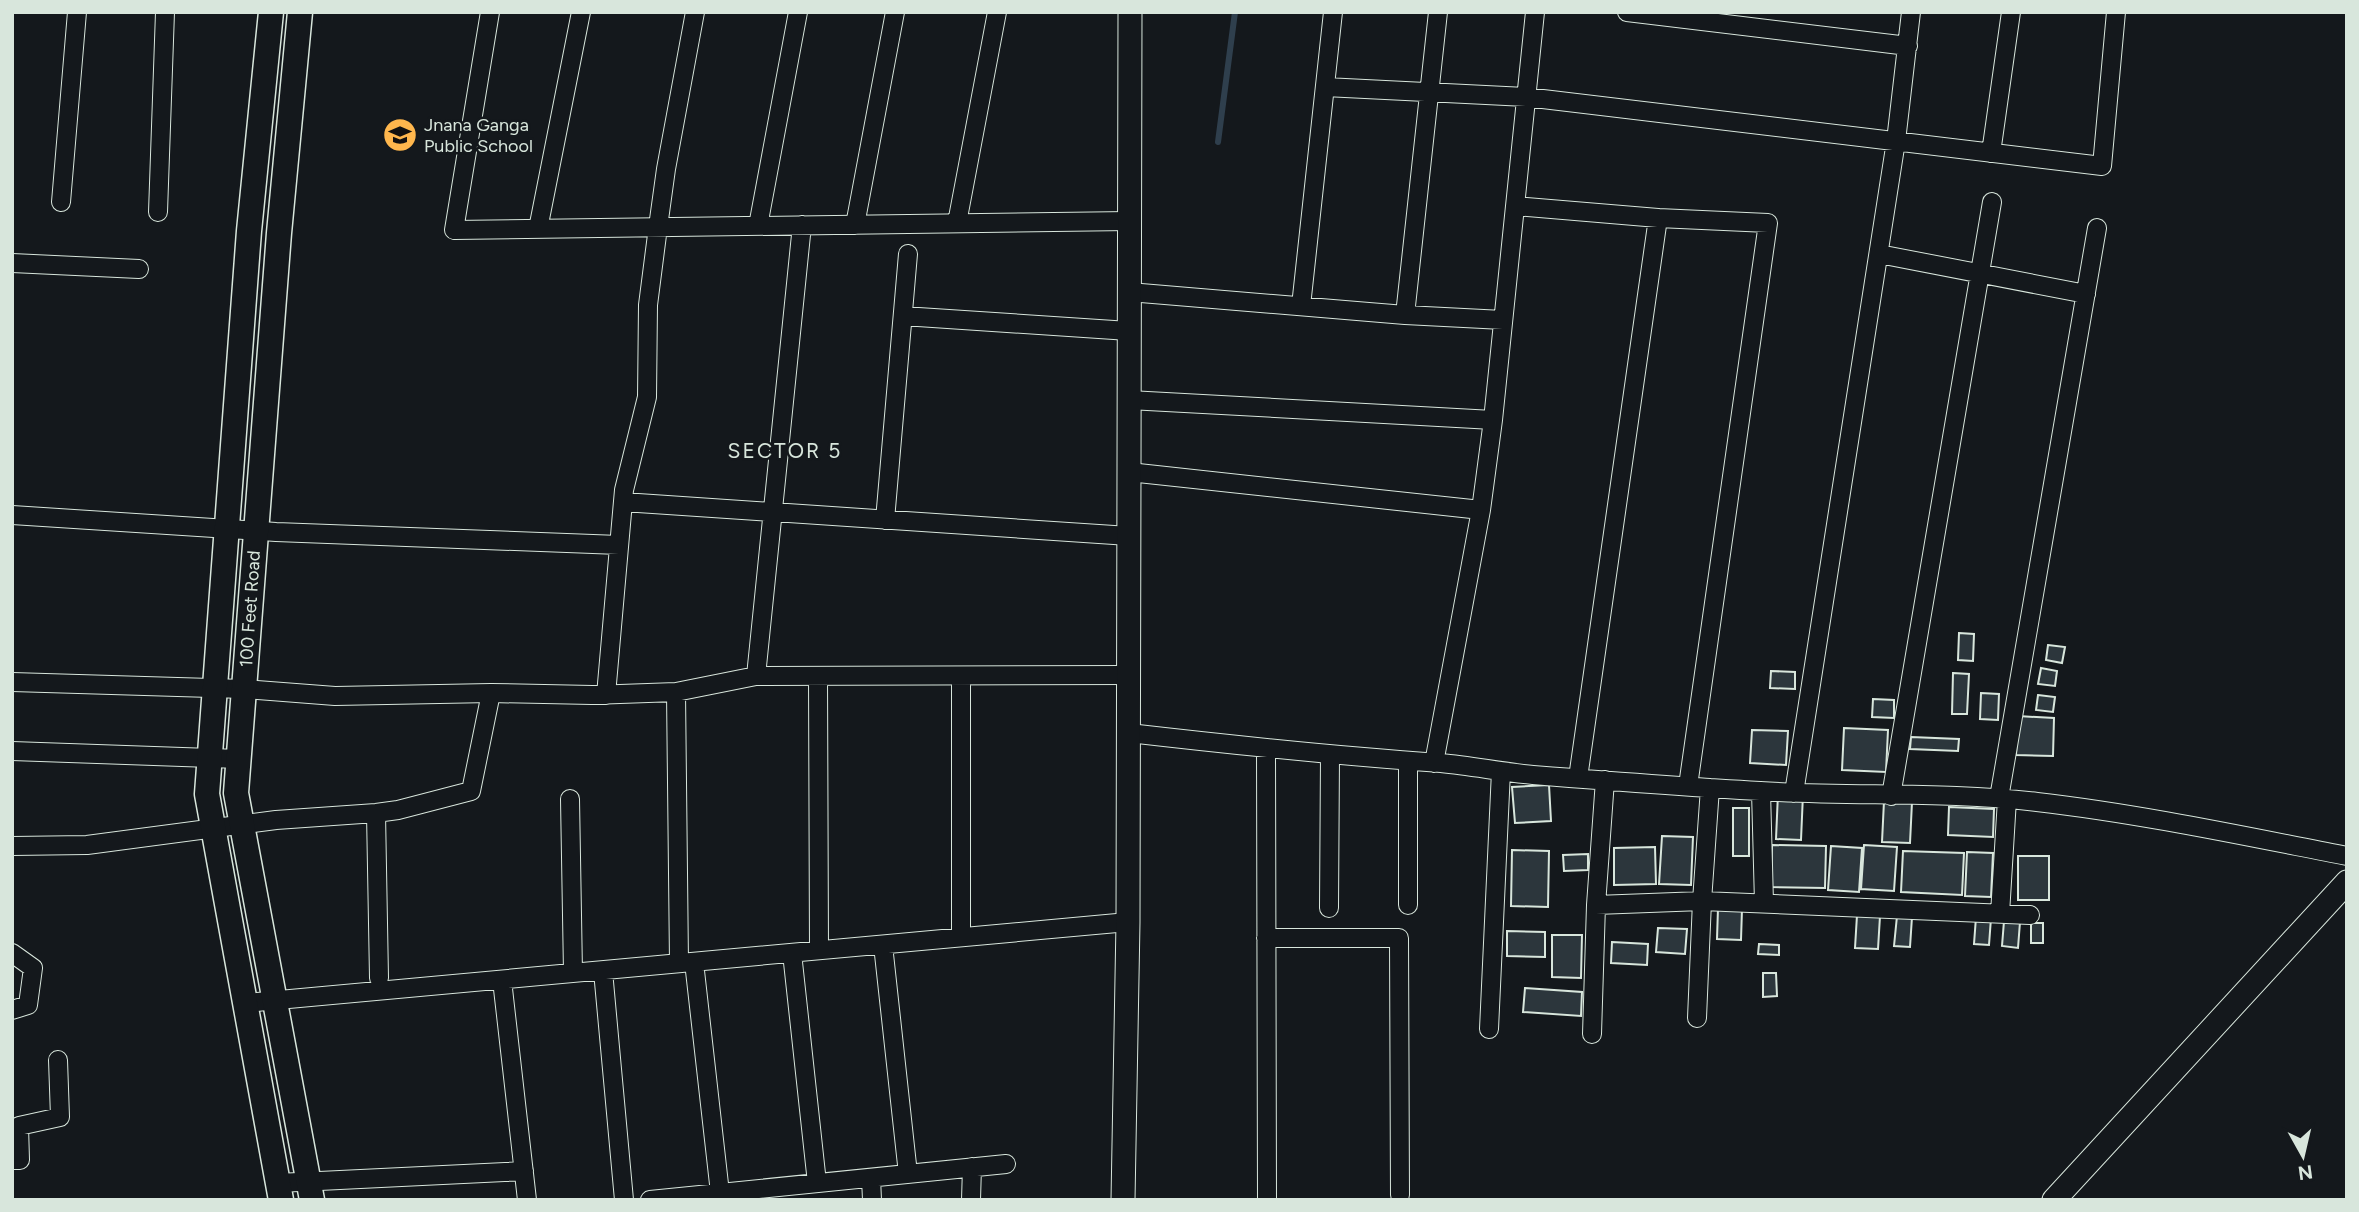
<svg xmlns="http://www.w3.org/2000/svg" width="2359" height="1212" viewBox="0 0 2359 1212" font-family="Figtree,sans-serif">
	<rect width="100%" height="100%" fill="#14181c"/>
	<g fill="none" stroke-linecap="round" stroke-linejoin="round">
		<path stroke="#2f3f4d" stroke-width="6" d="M1218 142 1235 12"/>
	</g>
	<path fill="#2c363c" stroke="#d8e6dc" stroke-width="2" d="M1959 633 1974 634 1973 661 1958 660Z
		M2048 645 2065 647 2062 663 2046 660Z
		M2041 668 2057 671 2055 686 2038 684Z
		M1771 671 1795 672V689L1770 688Z
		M1953 673 1969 674 1967 714H1952Z
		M1981 693 1999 694 1998 720 1980 719Z
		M2038 695 2055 697 2053 712 2036 710Z
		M1873 699 1894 700V718L1872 717Z
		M2018 716 2054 718 2053 756 2016 755Z
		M1844 728 1888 730 1886 772 1842 770Z
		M1752 730 1788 731 1786 765 1750 763Z
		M1911 737 1959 739 1958 751 1910 749Z
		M1549 785 1551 821 1515 823 1512 787Z
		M1778 793 1803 794 1801 840 1776 839Z
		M1884 801 1912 802 1910 843 1882 842Z
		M1949 807 1994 809 1993 837 1948 835Z
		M1733 808H1749V856H1733Z
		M1662 836 1693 837 1691 885 1659 884Z
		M1772 845 1826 846 1825 888 1771 887Z
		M1864 845 1897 847 1894 891 1861 889Z
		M1831 846 1862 848 1859 892 1828 890Z
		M1655 847 1656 884 1614 885V848Z
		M1512 850 1549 851 1548 907 1511 906Z
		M1903 851 1964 853 1962 895 1901 892Z
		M1967 852 1993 853 1991 897 1965 896Z
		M1588 854V870L1564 871 1563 855Z
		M2018 856H2049V900H2018Z
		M1718 908 1742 909 1741 940 1717 939Z
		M1857 915 1880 916 1878 949 1855 948Z
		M1897 916 1912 917 1910 947 1894 946Z
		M1976 917 1991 918 1989 945 1974 944Z
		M2004 921 2020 922 2018 948 2002 946Z
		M2031 923H2043V943H2031Z
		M1658 928 1687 929 1685 954 1656 952Z
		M1507 931 1545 932V957L1507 956Z
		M1552 935H1582L1581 978 1552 977Z
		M1612 942 1648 944 1647 965 1611 963Z
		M1759 944 1779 945V955L1758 954Z
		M1763 973H1776L1777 996 1763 997Z
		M1525 988 1582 992 1581 1016 1523 1012Z"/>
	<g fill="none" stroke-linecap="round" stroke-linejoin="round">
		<g stroke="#d8e6dc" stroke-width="20">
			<path id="minor" d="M490 12 454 230 1129 221
				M1627 12 1908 46
				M1325 87 1526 97 2102 166 2116 12
				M1991 153 2011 12
				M61 202 77 12
				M1515 206 1658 218 1768 223 1688 786
				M158 212 165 12
				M957 223 997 12
				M855 225 895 12
				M758 226 798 12
				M538 229 581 12
				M1879 254 2086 294
				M12 263 139 269
				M1129 292 1405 315 1503 320
				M1301 306 1333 12
				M1405 315 1438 12
				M903 316 1129 331
				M1129 400 1493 420
				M1129 472 1481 510
				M623 502 1129 536
				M12 515 276 532 619 545
				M885 520 908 254
				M756 676 802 225
				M818 677 819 950
				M12 682 244 689 335 696 491 693 592 695 676 692 756 676 1129 675
				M676 692 679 963
				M606 695 624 490 647 397 648 305 658 227 666 169 695 12
				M1129 733C1233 745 1337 756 1441 763 1472 766 1502 772 1533 775 1609 781 1685 787 1760 791 1853 797 1946 791 2037 802 2141 814 2244 836 2347 856
				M1266 748 1267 1200
				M12 751 239 759
				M1434 763 1481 510 1493 420 1535 12
				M1578 778 1658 218
				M1710 788 1702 901 2030 915
				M1761 791 1764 903
				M1794 793 1896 141 1911 12
				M1891 796 1992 202
				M1999 798 2097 228
				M570 799 573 973
				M376 813 379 978
				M12 846 87 845 276 820 376 813 398 810 471 791 491 693
				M1408 905V762
				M1596 905 1702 901 1697 1018
				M1329 908 1330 756
				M2000 914 2007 799
				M961 937V676
				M1266 938H1399L1400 1195
				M883 945 908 1174
				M12 953 33 968 28 1005 12 1010
				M792 953 817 1183
				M694 962 720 1193
				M603 971 624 1200
				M502 980 527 1200
				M245 1003 1128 922
				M1489 1029 1501 771
				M1592 1034 1596 905 1605 780
				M12 1160H20L19 1126 60 1117 58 1060
				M871 1178 872 1200
				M278 1183 524 1171
				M650 1200 1006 1164
				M971 1200 972 1167"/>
		</g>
		<g stroke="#d8e6dc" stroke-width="25">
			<path id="tertiary" d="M1123 1200 1128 922 1130 12
				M2054 1200 2347 882"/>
		</g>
		<g stroke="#d8e6dc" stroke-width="27">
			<path id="secondary" d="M271 12 249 231 207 794 281 1200
				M300 12 279 233 236 793 312 1200"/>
		</g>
		<use href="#minor" stroke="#14181c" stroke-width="18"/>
		<use href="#tertiary" stroke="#14181c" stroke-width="23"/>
		<use href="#secondary" stroke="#14181c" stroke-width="24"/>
	</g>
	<defs>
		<g id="school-disc" transform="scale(1.75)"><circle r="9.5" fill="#ffb74d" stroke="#14181c"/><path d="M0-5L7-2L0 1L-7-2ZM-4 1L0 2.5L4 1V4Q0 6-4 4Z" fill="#111"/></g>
	</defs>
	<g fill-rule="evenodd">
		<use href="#school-disc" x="400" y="135"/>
	</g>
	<g text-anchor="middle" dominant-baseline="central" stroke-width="5" stroke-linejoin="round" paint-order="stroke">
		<g font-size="18" fill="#d8e6dc" stroke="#14181c" text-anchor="start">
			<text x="424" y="125">Jnana Ganga<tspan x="424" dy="21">Public School</tspan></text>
		</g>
		<g font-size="18" fill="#d8e6dc" stroke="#14181c">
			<text transform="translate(250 609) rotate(-86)">100 Feet Road</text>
		</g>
		<g font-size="21" letter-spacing="2" fill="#d8e6dc" stroke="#14181c">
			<text x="785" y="450">SECTOR 5</text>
		</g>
	</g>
	<rect width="2359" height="1212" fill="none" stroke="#d8e6dc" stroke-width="28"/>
	<g transform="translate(2303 1156) rotate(172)" stroke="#14181c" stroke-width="5" paint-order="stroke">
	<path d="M0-5L12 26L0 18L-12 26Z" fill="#d8e6dc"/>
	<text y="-10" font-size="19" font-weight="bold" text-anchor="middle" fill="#d8e6dc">N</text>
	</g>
</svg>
